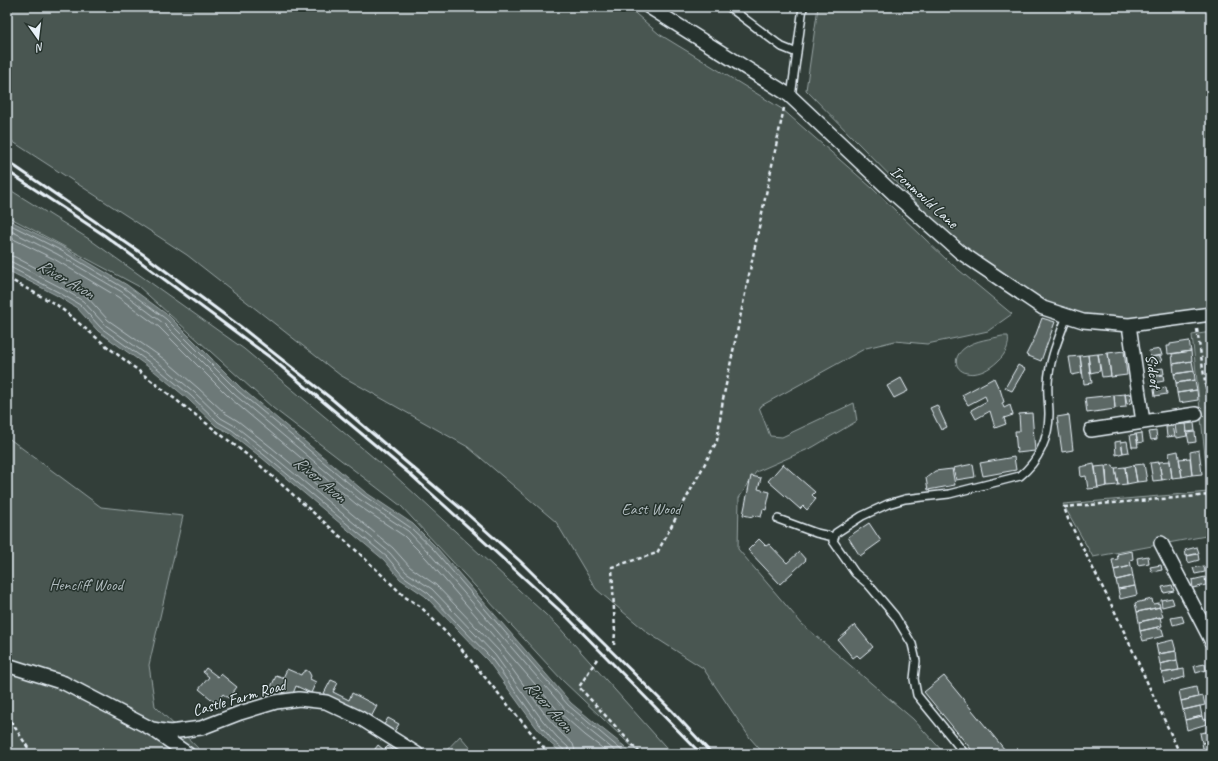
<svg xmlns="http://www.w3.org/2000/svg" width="1218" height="761" viewBox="0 0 1218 761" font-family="Caveat,sans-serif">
	<rect width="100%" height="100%" fill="#323e39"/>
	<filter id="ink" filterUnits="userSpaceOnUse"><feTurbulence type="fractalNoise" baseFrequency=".025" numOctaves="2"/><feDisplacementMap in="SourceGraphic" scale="8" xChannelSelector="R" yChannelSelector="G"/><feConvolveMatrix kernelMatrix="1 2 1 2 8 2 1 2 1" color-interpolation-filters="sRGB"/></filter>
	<g filter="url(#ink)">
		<path fill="#495651" stroke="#98a4a4" d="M7 7H628L659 34 782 109 872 188 948 261 1012 314 988 331 961 337 927 344 895 341 866 348 759 407 770 436 782 437 854 403 857 421 813 447 756 472 739 498 738 549 802 624 913 719 945 754H764L750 738 703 668 648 633 596 589 556 522 468 447 340 375 187 255 7 138Z
			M818 7H1211V308L1129 320 1069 312 1044 303 960 247 806 90Z
			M7 188 89 239 244 349 392 473 557 625 672 754H640L562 680 401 506 273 408 138 286 7 216Z
			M1211 332V535L1093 557 1063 504 1209 492 1192 335Z
			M1002 336H1008C1010 345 1005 355 998 361 969 389 941 364 966 347 976 340 991 339 1002 336Z
			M7 437 101 507 183 516 149 665 155 706 204 754H7Z
			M460 736 476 754H443Z"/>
		<path fill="#6d7978" stroke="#9ea9ab" d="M7 219 61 246 127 285 169 316 241 388 365 492 413 524 437 548 571 703 595 723 624 746 631 754H563L550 743 536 727 488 661 425 596 400 579 384 560 262 458 230 433 216 426 188 399 154 371 98 331 77 308 56 295 7 270Z"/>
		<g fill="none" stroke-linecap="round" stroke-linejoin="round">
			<path stroke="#b7c1c5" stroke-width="1" d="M7 223 60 250 124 288 166 319 238 391 363 495 411 528 434 550 568 705 626 754
				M7 229 57 254 122 292 163 323 235 395 359 499 408 531 430 554 565 709 589 730 619 754
				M7 236 54 259 118 297 159 327 231 399 356 504 404 536 426 558 560 713 585 735 610 754
				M7 255 15 257 63 282 87 297 108 320 164 359 198 388 225 413 238 421 271 447 393 548 410 567 436 585 499 651 547 717 561 733 573 744 576 754
				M7 261 12 262 60 287 83 301 104 324 160 364 194 392 221 418 235 426 267 451 390 553 406 572 432 589 495 655 543 721 557 737 568 747 570 754
				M7 267H10L58 292 80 305 101 328 157 368 191 396 218 422 232 430 264 455 387 557 403 576 428 593 491 658 539 724 553 741 564 750 565 754"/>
		</g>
		<path fill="#5c6865" stroke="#e8f1f8" d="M1042 318 1055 322 1041 361 1026 355 1035 337Z
			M1189 341 1191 351 1168 354 1167 346H1170V344Z
			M1160 349 1162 355 1150 357 1149 351Z
			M1124 351 1127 375 1111 377 1108 353Z
			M1191 351 1192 361 1173 364 1172 354Z
			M1108 353 1111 376 1102 377 1098 354Z
			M1098 354 1100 371 1090 373 1088 355Z
			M1088 355 1092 383 1084 384 1080 356Z
			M1080 356 1082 373 1072 375 1069 357Z
			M1160 356 1162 361 1151 363 1150 357Z
			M1192 361 1194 371 1174 374 1173 364Z
			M1018 365 1025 369 1012 391 1005 388Z
			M1163 368 1164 374 1152 376 1151 370Z
			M1194 371 1195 380 1176 383 1174 374Z
			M1163 375 1164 381 1153 383V377Z
			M901 378 908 391 894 398 887 386Z
			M994 378 999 389H1000L1004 402 1002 403 1004 408 1010 405 1013 415 1004 418 1006 424 995 428 990 411 976 419 971 410 987 401 985 396 968 405 962 395Z
			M1195 380 1197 390 1177 393 1176 383Z
			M1166 387 1167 394 1155 396 1154 389Z
			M1197 390 1198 400 1179 403 1177 393Z
			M1129 393 1131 403 1127 404 1125 394Z
			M1125 394 1126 407 1115 408 1114 395Z
			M1114 395 1115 409 1087 413 1085 398Z
			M937 405 947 427 941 430 930 408Z
			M1032 413 1035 451 1017 453 1015 431H1020L1019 414Z
			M1069 415 1073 450 1062 452 1057 417Z
			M1194 423 1195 431 1187 432 1186 424Z
			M1185 424 1187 436 1177 438 1175 425Z
			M1173 426 1175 436 1167 437 1166 427Z
			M1156 431 1157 439 1151 440 1149 432Z
			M1195 432 1196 442 1189 443 1187 433Z
			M1142 433 1143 442 1138 443 1136 434Z
			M1136 434 1138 447H1132L1130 435Z
			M1121 441 1123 453 1116 455 1115 442Z
			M1127 441 1129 452 1123 453 1121 442Z
			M1199 450 1202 474 1192 475 1190 452Z
			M1178 451 1182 477 1172 478 1169 453Z
			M1014 457 1016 470 983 476 980 463Z
			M1190 458 1192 475 1182 477 1179 459Z
			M1170 461 1172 478 1162 480 1159 462Z
			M1159 462 1162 480 1153 481 1150 463Z
			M783 464 815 492 812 495 816 499 807 510 803 506 800 509 768 481Z
			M973 464 975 477 956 480 953 468Z
			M1094 464 1098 488 1088 489 1086 476 1081 477 1080 467Z
			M1144 464 1147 481 1137 482 1134 465Z
			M1113 465 1114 468H1115L1118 485 1107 486 1106 466Z
			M1134 465 1137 482 1127 484 1125 467Z
			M1105 466 1107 486 1098 488 1095 467Z
			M1125 467 1127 484 1118 485 1115 468Z
			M952 469 955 485 928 490 926 478 935 471Z
			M751 476 761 478 758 489 770 492 766 510 763 509 761 517 753 515V517L743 515Z
			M869 523 881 541 860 556 848 537Z
			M759 539 766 546 769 544 787 563 799 552 806 560 780 584 748 550Z
			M1197 547 1199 553 1186 556 1185 550Z
			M1132 551 1133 559 1130 560 1131 566 1114 570 1112 560 1118 559 1117 554Z
			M1198 554 1199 560 1188 563 1187 556Z
			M1148 556 1149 563 1138 565 1137 558Z
			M1161 565 1162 570 1152 572 1150 567Z
			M1131 566 1133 576 1116 580 1114 570Z
			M1204 566 1205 572 1195 574 1193 568Z
			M1133 576 1135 586 1118 589 1116 580Z
			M1205 577 1206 585 1193 588 1192 580Z
			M1172 585 1174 591 1164 593 1162 587Z
			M1135 586 1137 595 1120 599 1118 589Z
			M1172 598 1174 604 1162 607 1161 600Z
			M1152 599 1153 604 1159 603 1160 607 1137 612 1135 603Z
			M1160 607 1163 617 1139 622 1137 612Z
			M1182 616 1184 622 1173 625 1171 618Z
			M1160 617 1162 626 1140 631 1139 622Z
			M855 625 873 647 860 658 857 655 853 658 838 640Z
			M1158 627V629H1162L1164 636 1143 641 1140 631Z
			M1173 640 1176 651 1158 654 1156 644Z
			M1176 651 1177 660 1160 664 1158 654Z
			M1177 660 1179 670 1162 673 1160 664Z
			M1205 664 1206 670 1196 673 1194 666Z
			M206 668 218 677 221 674 237 687 228 698 223 694 216 703 199 689 209 677 203 672Z
			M287 669 301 675 302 673 306 670 309 672 311 676 310 679 316 682 311 693 296 686 292 696 271 687 276 676 285 679 283 678Z
			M1184 669 1185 677 1164 683 1162 673Z
			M944 676 1005 750 1001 754H975L924 692Z
			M331 680 338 683 333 692 349 700 352 693 377 706 369 721 322 697Z
			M1196 687 1198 697 1181 701 1179 691Z
			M1203 696 1205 705 1183 710 1181 701Z
			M1200 706 1202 716 1185 720 1183 710Z
			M1202 716 1203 720 1206 719 1207 724 1187 730 1185 720Z
			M388 718 399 724 392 735 382 728Z
			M1211 731V741L1202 743 1200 733Z
			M1211 741V752L1204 753 1202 743Z
			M378 745 384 750 388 746 399 754H374L372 753Z"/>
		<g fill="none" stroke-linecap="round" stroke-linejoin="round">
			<g stroke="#e8f1f8" stroke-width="10">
				<path id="service" d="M729 7 782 47 797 53
					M791 97 803 7
					M778 519 816 533 834 537
					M965 754 917 695 914 679 916 661 912 644 895 616 868 584 855 573 833 541 836 533 862 516 888 504 905 499 949 494 1020 476C1039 461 1049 437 1049 414 1049 404 1047 394 1048 383 1049 360 1059 338 1067 316"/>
			</g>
			<g stroke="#e8f1f8" stroke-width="16">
				<path id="minor" d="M649 7 789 95 893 193 960 252 1043 308 1083 321 1129 325 1211 314
					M1129 325 1143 422
					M1091 430 1196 414
					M1161 543 1211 640
					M7 665 64 683 152 729 188 754
					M152 729 170 732 201 728 240 713 276 702 299 699 326 702 360 718 417 754"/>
			</g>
			<path stroke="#e8f1f8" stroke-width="2.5" stroke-dasharray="4 3" stroke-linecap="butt" d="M7 280H11L57 305 104 344 255 461 359 553 405 597 420 606 458 645 549 754
				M1197 329 1209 409
				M1210 416 1211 425
				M614 645 615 632 612 567 657 553 717 441 723 399 784 108
				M597 659 579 687 641 754
				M7 715 32 754
				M1180 754 1115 612 1068 519 1064 507 1211 495"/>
			<use href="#service" stroke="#26332d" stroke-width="7"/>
			<use href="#minor" stroke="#26332d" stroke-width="13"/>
			<path stroke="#e8f1f8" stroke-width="3" d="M7 161 144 255 241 327 333 400 465 512 520 561 672 711 712 754
				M7 171 104 235 271 358 411 475 568 618 701 754"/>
		</g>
	</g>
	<g text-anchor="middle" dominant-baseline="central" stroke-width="3" stroke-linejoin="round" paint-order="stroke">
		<g font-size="16" fill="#e8f1f8" stroke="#26332d">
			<text transform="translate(924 197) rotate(42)">Ironmould Lane</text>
			<text transform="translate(1153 371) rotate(82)">Sidcot</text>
			<text transform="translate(239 698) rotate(-16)">Castle Farm Road</text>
		</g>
		<g font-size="16" fill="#b0bbbe" stroke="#26332d">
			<text x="651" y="509">East Wood</text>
			<text x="86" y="585">Hencliff Wood</text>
		</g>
		<g font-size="17" font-style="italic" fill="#b1bbbe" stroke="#26332d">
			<text transform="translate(66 279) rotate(30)">River Avon</text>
			<text transform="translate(320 479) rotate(40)">River Avon</text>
			<text transform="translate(549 706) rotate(48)">River Avon</text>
		</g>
	</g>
	<rect width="1218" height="761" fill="none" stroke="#26332d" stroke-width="24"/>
	<rect x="12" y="12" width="1194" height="737" fill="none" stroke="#e8f1f8" stroke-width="1.5" filter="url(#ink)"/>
	<g transform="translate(38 38) rotate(166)" stroke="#26332d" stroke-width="3" paint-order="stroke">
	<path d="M0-3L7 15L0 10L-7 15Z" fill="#e8f1f8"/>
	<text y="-6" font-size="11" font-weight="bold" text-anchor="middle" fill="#e8f1f8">N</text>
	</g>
</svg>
